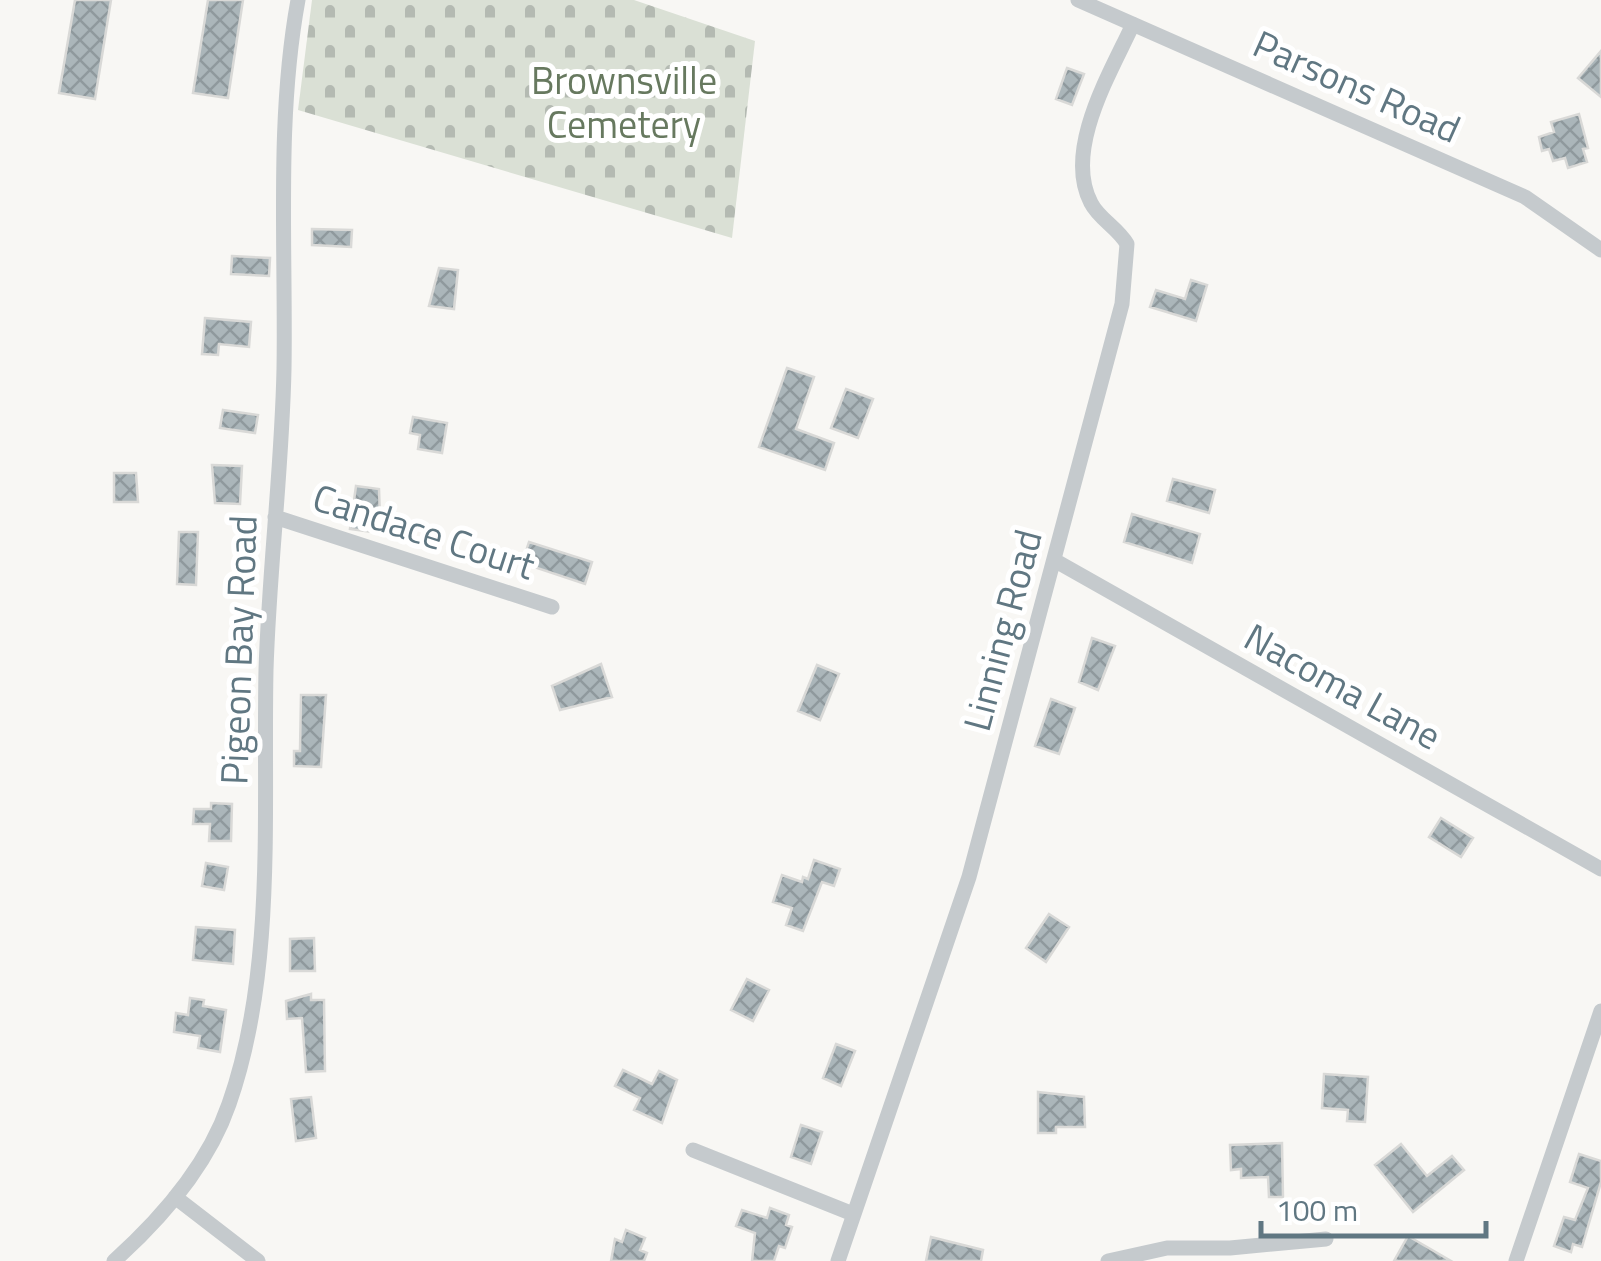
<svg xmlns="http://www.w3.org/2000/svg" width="1601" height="1261" viewBox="0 0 1601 1261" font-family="'Titillium Web',sans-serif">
	<defs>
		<pattern id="cemetery-stones" width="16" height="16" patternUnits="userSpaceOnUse" patternTransform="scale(2.5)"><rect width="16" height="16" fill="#dae0d5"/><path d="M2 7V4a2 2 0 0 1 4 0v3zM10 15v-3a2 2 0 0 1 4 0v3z" fill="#b4bab2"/></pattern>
		<pattern id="building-cross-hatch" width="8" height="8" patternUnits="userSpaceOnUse" patternTransform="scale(2.5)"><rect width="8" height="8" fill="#abb6ba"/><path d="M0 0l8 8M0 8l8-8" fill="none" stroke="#8f999d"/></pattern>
	</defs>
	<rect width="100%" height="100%" fill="#f8f7f4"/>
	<path fill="url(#cemetery-stones)" d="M312 0H634L755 41 732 238 298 110Z"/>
	<path fill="url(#building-cross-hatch)" stroke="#d9d9d7" stroke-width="2.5" d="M75 0H111L95 99 59 93Z
		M208 0H243L228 98 193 93Z
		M1601 51V97L1578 78Z
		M1067 68 1084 74 1072 105 1056 99Z
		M1579 114 1588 148 1583 149 1587 162 1568 168 1565 158 1553 161 1549 149 1542 151 1539 137 1554 132 1551 122Z
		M312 229 352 230 351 247 312 245Z
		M232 256 270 258 269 276 231 274Z
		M439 268 458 270 454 309 429 306Z
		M1191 280 1207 285 1196 321 1150 307 1156 290 1185 299Z
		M205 318 251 322 249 347 219 344 218 355 202 354Z
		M787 368 814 377 796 429 834 443 825 470 759 447Z
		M846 389 873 399 858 438 831 428Z
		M223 410 258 415 255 433 220 428Z
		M413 417 447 423 442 453 418 449 420 435 410 433Z
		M212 465 242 466 240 504 215 503Z
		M114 473H136L138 502H114Z
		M1173 479 1215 490 1209 513 1167 501Z
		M356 486 379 489 380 517 375 516 373 532 350 529Z
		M1132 514 1200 534 1192 563 1124 542Z
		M179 532H198L196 585 177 584Z
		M529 542 592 562 585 584 522 563Z
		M1092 638 1115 646 1098 690 1079 682Z
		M601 664 612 697 560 710 552 686Z
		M817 665 839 674 820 720 798 711Z
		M301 695H326L321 767 294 766V751H300Z
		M1051 699 1075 708 1059 754 1035 746Z
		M211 803 232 804 231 841H209L210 824H193L194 809H211Z
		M1441 818 1473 838 1461 857 1429 837Z
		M814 860 840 869 834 886 822 882 803 931 786 925 792 908 773 902 782 875 802 882 803 877 808 879Z
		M206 863 228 867 224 890 202 886Z
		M1049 914 1069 927 1046 962 1026 948Z
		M196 927 235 930 233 964 193 960Z
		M314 938 315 971H290V939Z
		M747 979 769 990 753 1021 731 1010Z
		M311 994V1000H324L325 1071 306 1072 302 1018 287 1019 286 1001Z
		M190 998 204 1000 203 1006 226 1010 220 1052 198 1048 200 1036 174 1032 176 1013 188 1015Z
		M836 1044 855 1051 841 1086 823 1078Z
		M623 1070 652 1084 659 1071 677 1080 662 1123 634 1110 640 1098 615 1086Z
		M1324 1074 1368 1077 1365 1122 1347 1121 1348 1110 1322 1108Z
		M1038 1092 1084 1097 1085 1127H1056V1133H1038Z
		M311 1097 316 1138 296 1141 291 1099Z
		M801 1125 822 1132 811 1164 791 1157Z
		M1282 1143 1283 1197H1269L1268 1177 1241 1178V1169L1231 1170 1230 1145Z
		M1401 1144 1427 1176 1452 1156 1464 1170 1413 1212 1375 1165Z
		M1579 1154 1601 1161V1182L1582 1247 1573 1244 1571 1252 1554 1246 1564 1217 1575 1220 1588 1188 1570 1182Z
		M770 1208 789 1215 786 1225 792 1227 785 1248 779 1246 774 1261H752L755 1233 736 1226 742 1210 767 1218Z
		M626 1230 645 1238 640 1250 647 1253 644 1261H611L615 1239 622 1242Z
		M1408 1236 1451 1261H1394Z
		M931 1237 983 1250 981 1261H926Z"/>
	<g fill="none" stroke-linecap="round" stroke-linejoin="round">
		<path stroke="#c5cacd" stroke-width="15" d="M1078 0 1525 197 1601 250
			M275 517 552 607
			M1054 560 1601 869
			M693 1150 853 1214
			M175 1197 258 1261
			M114 1261C162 1218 208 1165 229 1104 276 971 263 810 266 670 269 570 282 469 284 369 286 248 276 120 298 0
			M838 1261 969 877 1122 304 1127 244C1118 228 1099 219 1091 203 1063 150 1111 72 1133 24
			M1108 1261 1167 1248H1230L1326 1239
			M1516 1261 1601 1011"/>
	</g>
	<g text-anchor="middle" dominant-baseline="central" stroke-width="10" stroke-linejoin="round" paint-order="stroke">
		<g font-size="38" fill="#67795f" stroke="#fff">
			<text x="624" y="80">Brownsville<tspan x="624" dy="44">Cemetery</tspan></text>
		</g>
		<g font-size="38" fill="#607782" stroke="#fff">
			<text transform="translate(1357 86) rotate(24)">Parsons Road</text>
			<text transform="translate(424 531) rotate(18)">Candace Court</text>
			<text transform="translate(1002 630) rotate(-75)">Linning Road</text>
			<text transform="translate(238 650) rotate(-88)">Pigeon Bay Road</text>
			<text transform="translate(1343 686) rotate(29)">Nacoma Lane</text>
		</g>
	</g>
	<path d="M1261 1221v15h225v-15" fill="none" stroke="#607782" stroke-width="5"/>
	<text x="1276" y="1221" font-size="30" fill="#607782" stroke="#ffffff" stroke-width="8" paint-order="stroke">100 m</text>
</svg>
